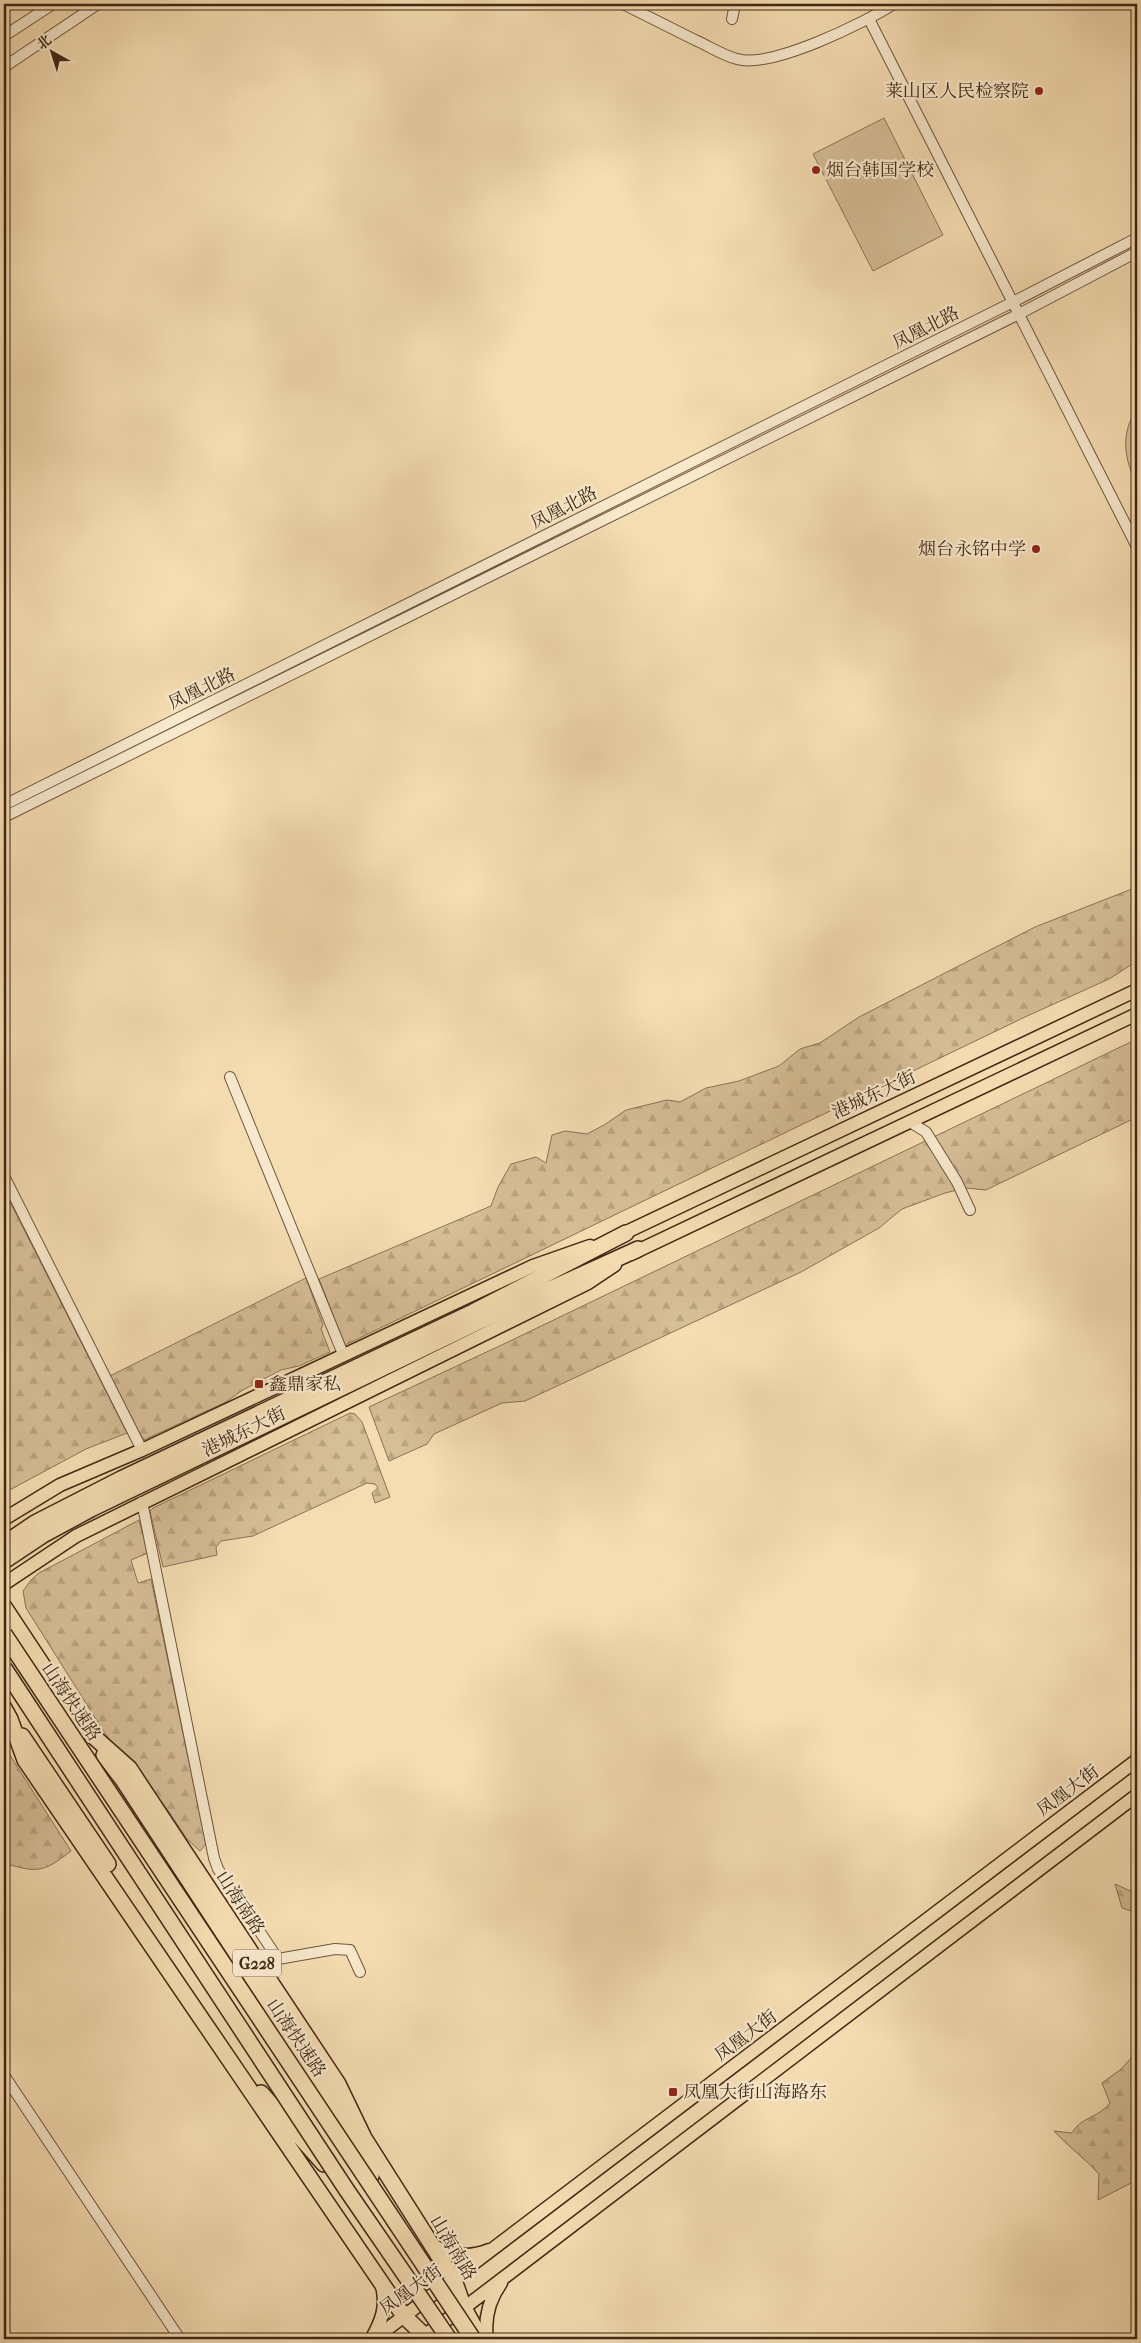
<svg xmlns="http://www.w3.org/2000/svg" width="1141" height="2343" viewBox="0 0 1141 2343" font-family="'IM FELL French Canon','Noto Serif SC',serif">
	<defs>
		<pattern id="forest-firs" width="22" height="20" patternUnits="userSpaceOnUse" patternTransform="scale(1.25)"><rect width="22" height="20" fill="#d6be97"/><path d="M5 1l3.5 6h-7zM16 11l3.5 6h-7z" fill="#b9a381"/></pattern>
	</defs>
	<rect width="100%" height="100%" fill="#f5ddb2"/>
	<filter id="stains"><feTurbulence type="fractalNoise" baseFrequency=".004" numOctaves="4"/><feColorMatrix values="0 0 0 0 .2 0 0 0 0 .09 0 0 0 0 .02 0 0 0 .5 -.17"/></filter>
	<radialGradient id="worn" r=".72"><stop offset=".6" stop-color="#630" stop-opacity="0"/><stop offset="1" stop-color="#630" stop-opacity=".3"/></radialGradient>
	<path fill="#d6be97" stroke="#8c7256" d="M884 118 943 235 873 271 813 154Z
		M1137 409V484C1124 460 1120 433 1137 409Z"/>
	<path fill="url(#forest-firs)" stroke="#8c7256" d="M1137 887V961L1109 979 1025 1017 345 1345 319 1279 491 1206 498 1187 511 1164 536 1157 546 1163 552 1135 565 1131 587 1134 604 1125 626 1110 667 1100 680 1102 706 1088 739 1081 779 1066 800 1049 820 1043 859 1017 1035 927Z
		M1137 1039V1117L986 1190 966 1188 945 1193 902 1209 879 1228 801 1272 525 1401 502 1403 434 1434 427 1444 389 1461 369 1407 508 1342Z
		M4 1190 127 1433 86 1449 4 1493Z
		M306 1278 323 1325 321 1329 330 1352 299 1366 281 1370 241 1391 226 1402 144 1440 117 1397 110 1376Z
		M350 1413 355 1414 362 1422 390 1497 375 1503 372 1493 378 1488 375 1484 367 1483 253 1536 221 1541 216 1547 217 1555 163 1567 150 1511 153 1508Z
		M139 1520 148 1553 131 1560 138 1583 151 1579 206 1844 200 1851 187 1839 167 1809 106 1735 26 1608 23 1591 31 1580 39 1573Z
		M4 1746 71 1851C43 1873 37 1873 4 1863Z
		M1115 1884 1137 1894V1913L1122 1908Z
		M1137 2052V2180L1098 2200 1099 2174C1085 2158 1068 2147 1054 2131L1072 2133C1079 2118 1100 2117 1110 2103L1102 2083 1120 2070Z"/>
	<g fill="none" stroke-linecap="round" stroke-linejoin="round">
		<g stroke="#6e543c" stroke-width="12">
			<path id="minor" d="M623 4C647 16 671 28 695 40 709 46 722 55 737 59 771 69 864 23 894 4
				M732 19 735 4
				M869 19 1137 547
				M4 36 53 4
				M4 67 98 4
				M4 805 1013 302 1137 238
				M4 817 1019 314 1137 252
				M230 1077 343 1354
				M910 1122 926 1132 957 1182 970 1210
				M4 1176 142 1450
				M142 1502 214 1858 218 1869 278 1959 335 1949 350 1950 360 1972
				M4 2075 180 2339"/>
		</g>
		<g stroke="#412714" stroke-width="15">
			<path id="major" d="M618 1236 1137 990
				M631 1254 1137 1014
				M4 1519 60 1485 142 1450 533 1266 590 1246
				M4 1584 76 1536 588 1283 615 1265
				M430 2244C451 2255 467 2259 489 2250
				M372 2338C382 2320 387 2306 382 2286
				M374 2339 1137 1760
				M419 2339 464 2308 1137 1795
				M487 2339C484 2318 489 2300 501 2283"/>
		</g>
		<g stroke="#412714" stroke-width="18">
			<path id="highway" d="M4 1544 35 1523 121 1479 473 1312 626 1233
				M4 1561 43 1535 91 1509 478 1322 638 1249
				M4 1607 84 1728 129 1768 338 2084 364 2138 454 2280 464 2308 481 2339
				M4 1708 10 1719 25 1760 404 2316 428 2339
				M22 1736 108 1864
				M104 1755 123 1780 325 2089 371 2176
				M261 2093 324 2164"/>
		</g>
		<use href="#minor" stroke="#f8e9cd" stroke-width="10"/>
		<use href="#major" stroke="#f5ddb2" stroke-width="12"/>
		<use href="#highway" stroke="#f5ddb2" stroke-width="15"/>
		<g stroke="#412714" stroke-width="18" stroke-linecap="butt">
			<path id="highway-bridge" d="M4 1634 473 2339
				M4 1668 346 2189 449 2339"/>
		</g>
		<use href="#highway-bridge" stroke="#f5ddb2" stroke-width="15"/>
	</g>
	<g fill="#8f2418" stroke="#f8e9cd" stroke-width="2">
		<circle cx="1039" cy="91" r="5"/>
		<circle cx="816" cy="170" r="5"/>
		<circle cx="1036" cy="549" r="5"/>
		<rect x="254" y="1379" width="10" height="10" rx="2.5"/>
		<rect x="668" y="2087" width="10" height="10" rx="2.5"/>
	</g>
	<g text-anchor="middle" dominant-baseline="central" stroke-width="4.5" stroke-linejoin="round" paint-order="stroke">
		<rect fill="#f8e9cd" stroke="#78614c" stroke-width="1" x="233" y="1949.5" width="48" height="27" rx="4"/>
		<g font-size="16" font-weight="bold" fill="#412714">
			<text x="257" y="1963">G228</text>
		</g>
		<g font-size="18" fill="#412714" stroke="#f8e9cd" text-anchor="start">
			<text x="1029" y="91" text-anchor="end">莱山区人民检察院</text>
			<text x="826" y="170">烟台韩国学校</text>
			<text x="1026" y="549" text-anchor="end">烟台永铭中学</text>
			<text x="269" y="1384">鑫鼎家私</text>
			<text x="683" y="2092">凤凰大街山海路东</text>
		</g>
		<g font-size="18" fill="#412714" stroke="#f8e9cd">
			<text transform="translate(926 328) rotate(-27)">凤凰北路</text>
			<text transform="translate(564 508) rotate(-27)">凤凰北路</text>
			<text transform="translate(202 689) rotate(-26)">凤凰北路</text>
			<text transform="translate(874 1095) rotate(-25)">港城东大街</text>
			<text transform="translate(244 1432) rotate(-26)">港城东大街</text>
			<text transform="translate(71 1702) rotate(56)">山海快速路</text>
			<text transform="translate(1068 1791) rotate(-37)">凤凰大街</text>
			<text transform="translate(240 1903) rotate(57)">山海南路</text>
			<text transform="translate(746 2036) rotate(-37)">凤凰大街</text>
			<text transform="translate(296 2038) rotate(56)">山海快速路</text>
			<text transform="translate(453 2248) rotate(59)">山海南路</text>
			<text transform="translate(411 2290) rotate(-36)">凤凰大街</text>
		</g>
	</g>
	<rect width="1141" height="2343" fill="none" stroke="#f5ddb2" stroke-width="20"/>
	<rect x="5" y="5" width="1131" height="2333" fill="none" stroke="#412714" stroke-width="2.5"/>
	<rect x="10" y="10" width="1121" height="2323" fill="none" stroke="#412714"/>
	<g transform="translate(52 52) rotate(321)" stroke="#f8e9cd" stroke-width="4" paint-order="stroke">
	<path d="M0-4L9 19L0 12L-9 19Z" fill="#412714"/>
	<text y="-8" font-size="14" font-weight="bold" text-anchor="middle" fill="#412714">北</text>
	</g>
	<rect width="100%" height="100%" filter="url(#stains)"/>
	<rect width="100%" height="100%" fill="url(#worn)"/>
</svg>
